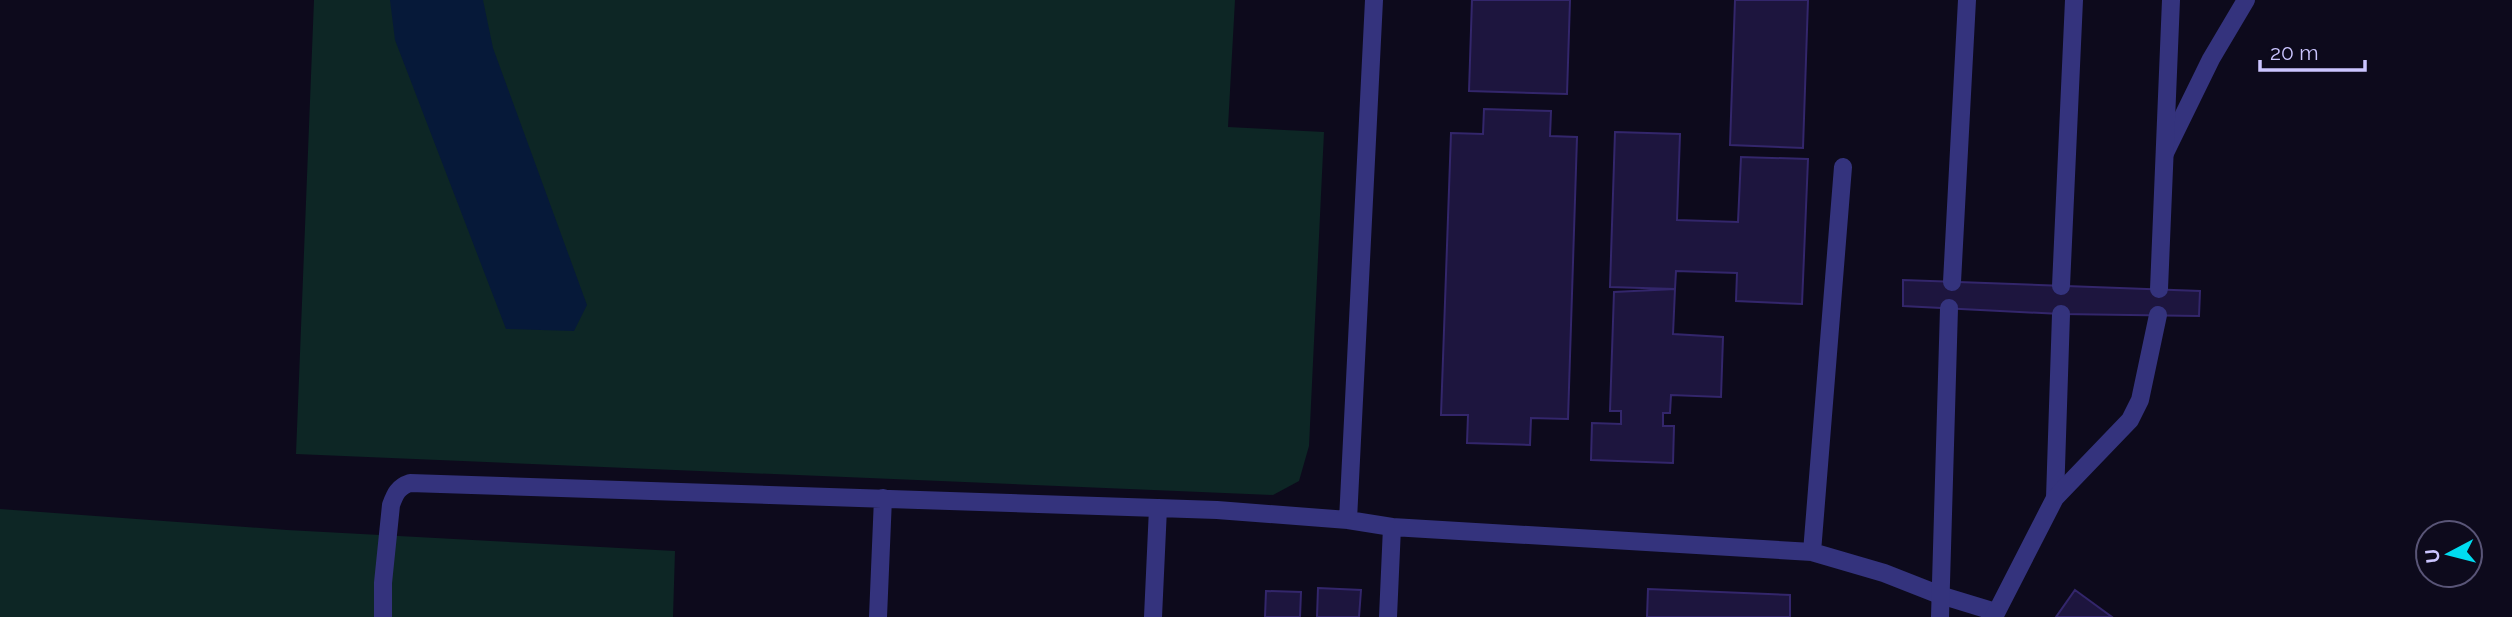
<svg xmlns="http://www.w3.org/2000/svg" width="2512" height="617" viewBox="0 0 2512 617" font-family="Raleway,sans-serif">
	<rect width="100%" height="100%" fill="#0d0a1c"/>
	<path fill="#0d2625" d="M314 0H1235L1228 127 1324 132 1309 446 1299 481 1273 495 296 454Z
		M0 509 287 530 675 551 673 617H0Z"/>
	<path fill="#061939" d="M390 0H483L493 48 587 305 574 331 506 329 395 40Z"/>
	<path fill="#1d153e" stroke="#33266b" stroke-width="2" d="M1472 0H1570L1567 94 1469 91Z
		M1735 0H1808L1803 148 1730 145Z
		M1484 109 1551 111 1550 136 1577 137 1568 419 1531 418 1530 445 1467 443 1468 415H1441L1451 133 1483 134Z
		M1615 132 1680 134 1677 220 1738 222 1741 157 1808 159 1802 304 1736 301 1737 273 1676 271 1675 289 1610 287Z
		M1903 280 2200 291 2199 316 2061 314 1903 306Z
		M1675 289 1673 334 1723 337 1721 397 1671 395 1670 413H1663V426H1674L1673 463 1591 460 1592 423 1621 424V411H1610L1614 292Z
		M1318 588 1361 590 1359 617H1317Z
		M1648 589 1790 595V617H1647Z
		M2075 590 2112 617H2056Z
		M1266 591 1301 592 1300 617H1265Z"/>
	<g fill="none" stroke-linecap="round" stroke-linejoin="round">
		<path stroke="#34337d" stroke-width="18" d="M2165 153 2211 59 2246 0
			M2061 286 2074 0
			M2055 498 2061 314
			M1348 520 1374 0
			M1812 552 1843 167
			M383 617V583L391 505C395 494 398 487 410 483L1217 510 1348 520 1392 527
			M878 617 883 498
			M1153 617 1158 508
			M1388 617 1392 527 1812 552 1884 573 1940 595 1996 612"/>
		<path stroke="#34337d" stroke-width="18" d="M1952 282 1967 0
			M2159 289 2171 0
			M1940 617 1949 308
			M1994 617 2055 498 2130 420 2140 400 2158 315"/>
	</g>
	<g transform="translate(2449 554) rotate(263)"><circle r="33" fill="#0d0a1c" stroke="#595577" stroke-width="2"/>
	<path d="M0-5L12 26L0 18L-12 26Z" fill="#00dcf0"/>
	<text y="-10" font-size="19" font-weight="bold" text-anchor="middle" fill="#cbc5ff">U</text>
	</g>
	<path d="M2260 60v10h105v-10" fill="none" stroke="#cbc5ff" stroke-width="3.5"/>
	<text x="2270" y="60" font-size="21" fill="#cbc5ff" stroke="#0d0a1c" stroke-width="5" paint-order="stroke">20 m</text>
</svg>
